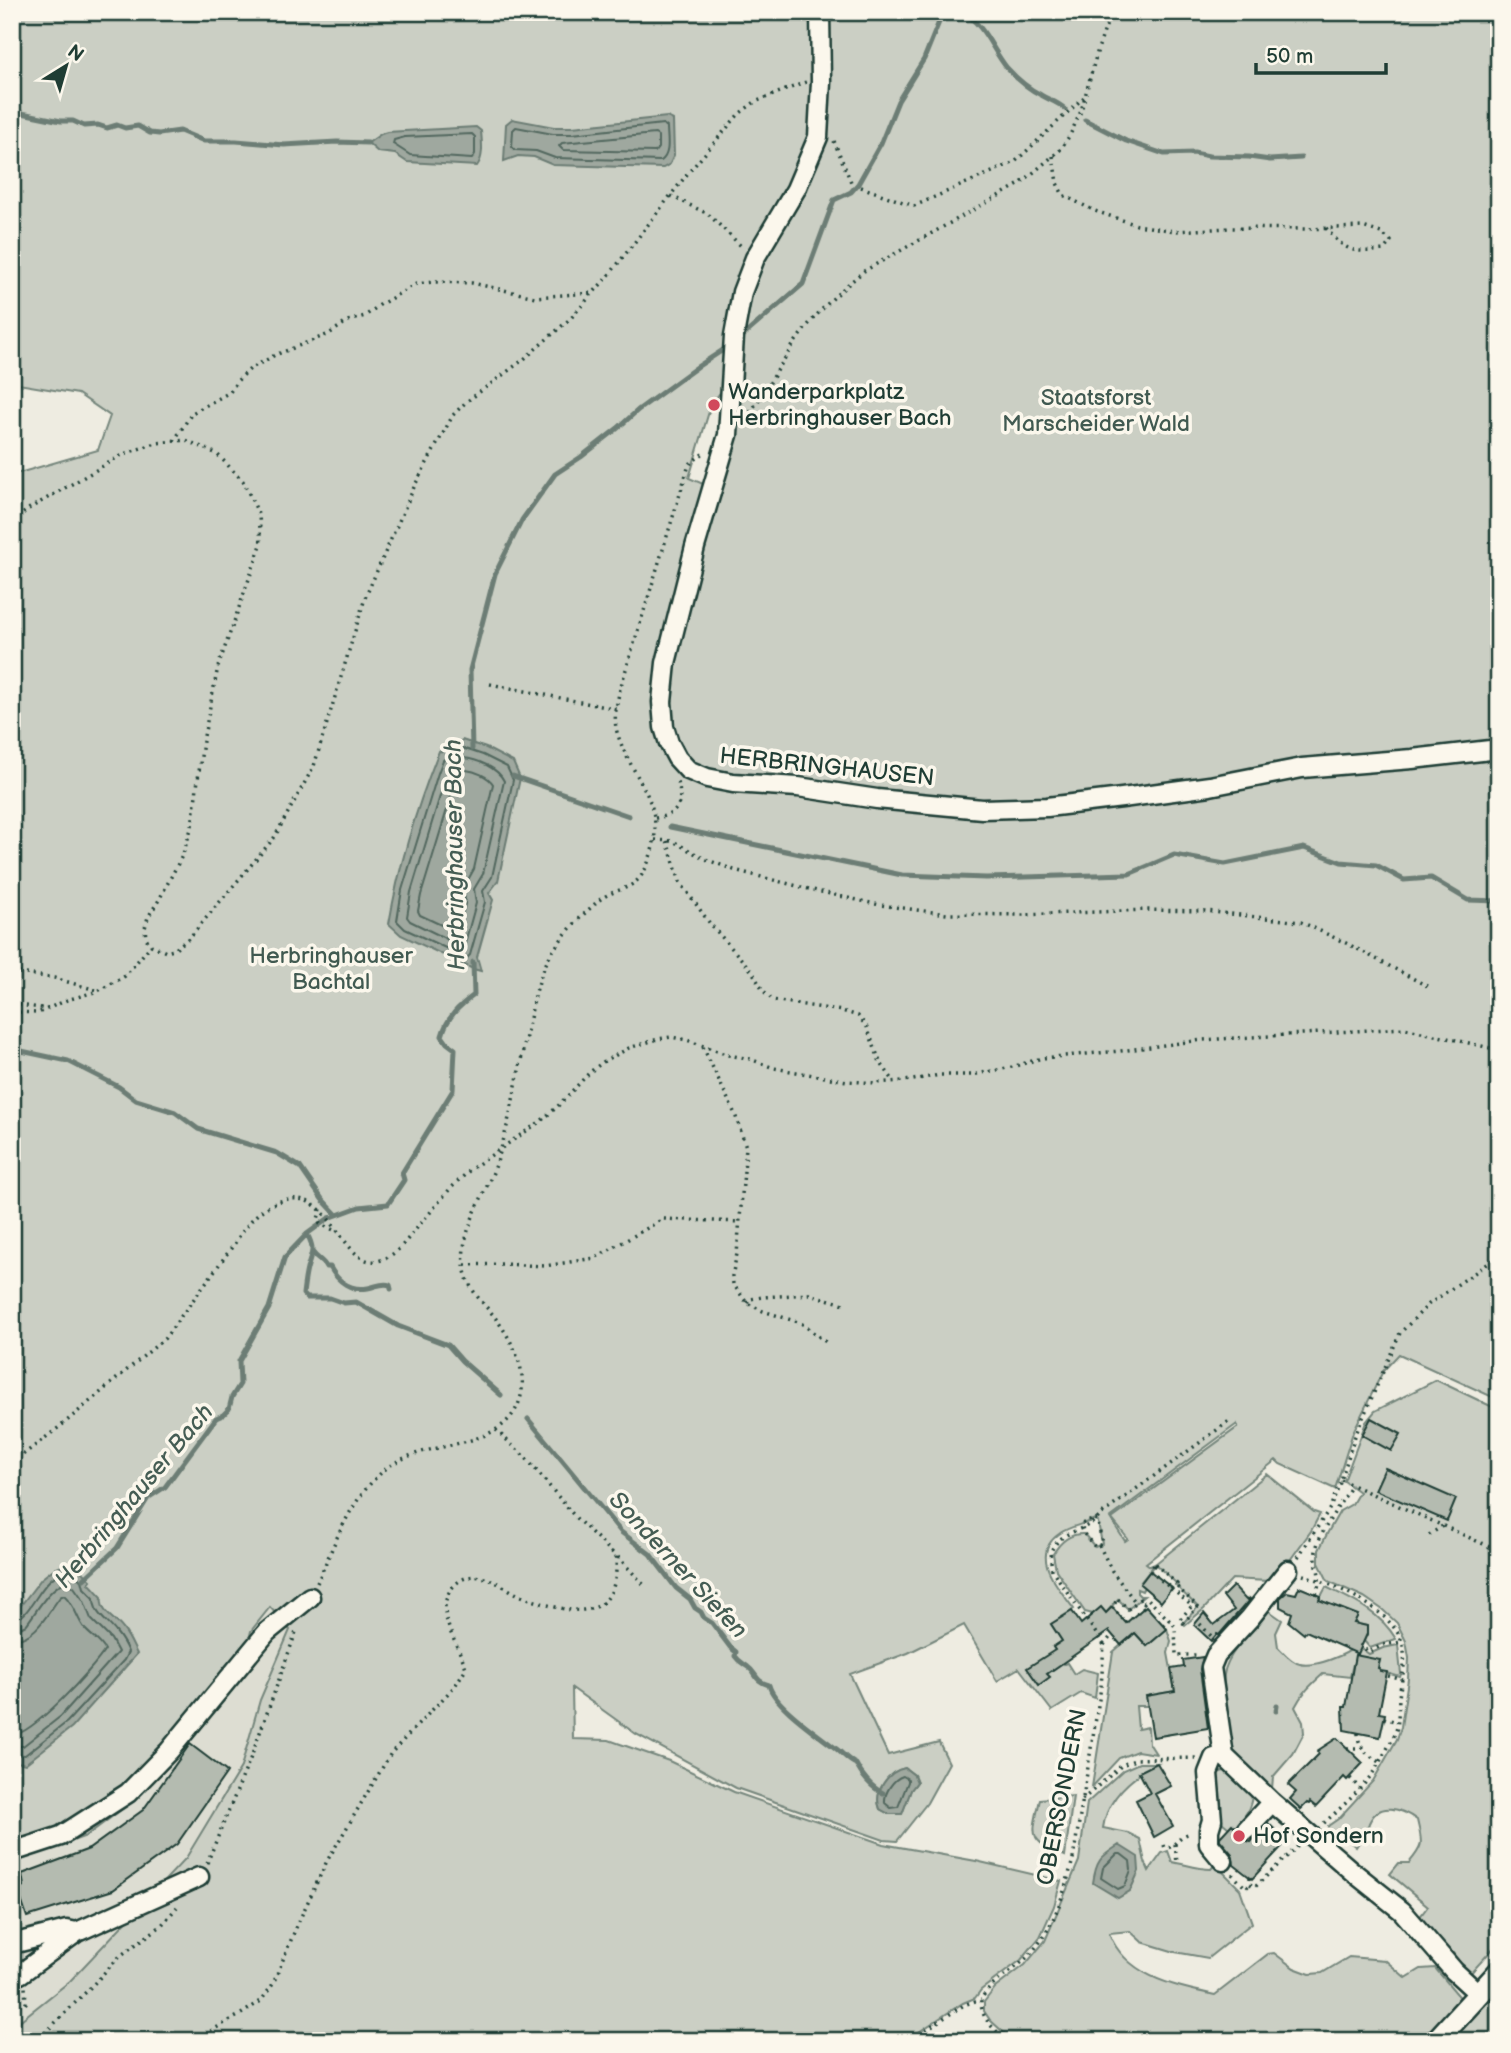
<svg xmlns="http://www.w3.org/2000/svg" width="1511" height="2053" viewBox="0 0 1511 2053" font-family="'Balsamiq Sans',sans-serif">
	<rect width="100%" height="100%" fill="#eeece1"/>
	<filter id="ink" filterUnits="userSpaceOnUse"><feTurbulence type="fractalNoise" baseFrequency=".0143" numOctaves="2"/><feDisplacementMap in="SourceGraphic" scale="14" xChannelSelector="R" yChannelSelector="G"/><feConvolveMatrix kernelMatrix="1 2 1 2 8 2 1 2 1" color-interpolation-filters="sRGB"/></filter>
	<g filter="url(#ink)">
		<path fill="#ddddd2" d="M141 1457 290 1630 260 1700 241 1767 186 1858 70 1981 12 2027V1617Z"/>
		<path fill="#cbcfc4" stroke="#75867c" stroke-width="2" fill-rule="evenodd" d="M12 12H1499V742L1496 743 1499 756V1400L1399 1354 1383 1371 1353 1432 1335 1489 1280 1464 1276 1460 1146 1563 1150 1566 1155 1564 1267 1474 1314 1512 1320 1514 1311 1531 1269 1589 1263 1587 1267 1581 1232 1579 1204 1609 1185 1625 1183 1623 1198 1607 1175 1585 1176 1583 1155 1564 1140 1583 1144 1587 1142 1591 1137 1589V1593L1140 1596H1144L1128 1609 1118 1599 1106 1613 1101 1608 1093 1614 1085 1612 1056 1570 1053 1554C1060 1542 1069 1533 1084 1534L1095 1547 1102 1544 1098 1522 1095 1519C1083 1525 1069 1526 1059 1534 1028 1556 1059 1588 1074 1609L1051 1624 1062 1641 1053 1647 1064 1664 1067 1663 1074 1674 1082 1669 1098 1673 1095 1698 1081 1693 1052 1711 1019 1668 997 1681 964 1625 908 1653 850 1674 888 1755 939 1742 949 1763 927 1803 897 1841 884 1840 736 1788 636 1734 572 1688 573 1739 609 1740 669 1761 734 1792 883 1844 976 1861 1061 1881 1054 1906 1040 1937 1021 1960 981 1990 975 1998 963 2003 905 2041H12V2027L70 1981 186 1858 241 1767 260 1700 290 1630 270 1607 251 1631 248 1644 179 1728 182 1738 137 1798 86 1836 12 1863V475L98 450 110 416 78 394 12 383ZM730 379 731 435 704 534 672 665 668 713 675 743 694 766 726 776 753 777 724 789 692 777 674 765 656 726 658 682 666 634 708 486 689 478 711 405ZM1237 1424 1238 1427 1112 1519 1128 1539 1125 1541 1110 1518ZM905 1768 914 1775 917 1782 911 1790 902 1814H889L880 1809C873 1792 888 1771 905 1768Z
			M1436 1380 1499 1410V1439L1493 1450 1499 1454V1942L1469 1975 1453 1953 1451 1956 1419 1918 1428 1906 1390 1874 1399 1863H1409C1425 1844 1422 1843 1417 1820 1402 1809 1379 1800 1369 1823 1366 1830 1369 1832 1364 1838H1362L1356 1847 1339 1833 1331 1841 1328 1826 1338 1819 1373 1781 1397 1739 1401 1727 1408 1679 1409 1658 1406 1641 1397 1623 1383 1610 1364 1597 1328 1581 1319 1563V1550L1328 1532 1340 1511 1352 1504 1359 1492 1344 1481 1366 1422 1375 1411Z
			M1326 1587C1353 1600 1380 1612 1396 1639L1370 1648 1364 1641 1367 1634V1626L1354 1623 1357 1615 1319 1600Z
			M1265 1608 1282 1620 1276 1633 1278 1647C1284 1653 1292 1663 1300 1664 1314 1668 1347 1655 1357 1645L1369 1654 1383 1648 1398 1645 1401 1674 1400 1677 1380 1671 1378 1668 1380 1660 1365 1666 1353 1664 1350 1677 1323 1674C1311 1685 1302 1693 1295 1707L1303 1722 1304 1733 1293 1754 1273 1777 1272 1789C1265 1783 1260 1775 1253 1770 1247 1765 1240 1761 1236 1756 1227 1743 1222 1691 1224 1675 1225 1664 1232 1654 1238 1646L1236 1644Z
			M1167 1629 1171 1641 1168 1653 1175 1691 1147 1696 1148 1706H1136L1138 1729 1148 1727 1149 1743 1156 1754 1137 1751 1119 1758 1092 1787 1113 1652 1135 1633 1147 1646Z
			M1139 1763H1157C1132 1777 1107 1797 1103 1828L1128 1833 1140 1839 1145 1862 1149 1871 1162 1853 1168 1851 1172 1862C1185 1864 1197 1869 1211 1869L1217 1862 1219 1868 1240 1889 1252 1923 1208 1958 1175 1952 1142 1942 1130 1931 1109 1933C1126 1977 1175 1986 1215 1995L1268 1954 1274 1953 1294 1968 1310 1974 1322 1973 1349 1957 1385 1960 1406 1978 1421 1969 1435 1968 1463 2001 1425 2041H1013L990 2020 984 2011V2002L995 1988 1025 1965 1045 1941 1079 1861 1087 1803 1123 1770Z
			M1228 1770 1252 1793C1252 1807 1244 1818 1236 1828L1232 1825 1229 1828 1216 1817 1213 1774Z
			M1073 1796 1065 1856C1027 1839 1032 1837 1040 1799Z
			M1499 1972V2041H1436Z"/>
		<path fill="#9fa89f" stroke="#6c7d74" stroke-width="2" d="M667 117 673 120 674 155 670 164 663 168 553 165 534 157 518 156 504 161 506 124 512 119 554 127H572Z
			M476 127 481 131C482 143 484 157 477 166L407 162 395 154 378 152 368 143 381 134 387 132Z
			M462 740 486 748 513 762 520 778 498 881 489 893 493 900 477 957 481 971 473 969 401 935 389 924C399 865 417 806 439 751L446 752Z
			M64 1565 75 1566 78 1569 77 1573 82 1571 91 1580 88 1584 91 1585 102 1597C99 1612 115 1618 123 1629 129 1636 133 1646 137 1654L72 1727 25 1764 13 1761 12 1617 41 1579 52 1570Z
			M905 1768 914 1775 917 1782 911 1790 902 1814H889L880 1809C873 1792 888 1771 905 1768Z
			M1119 1845 1138 1857 1139 1871 1130 1891 1118 1898 1093 1883C1096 1861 1100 1857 1119 1845Z"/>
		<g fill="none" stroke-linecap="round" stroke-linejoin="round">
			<path stroke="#52685f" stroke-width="2" d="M663 124 667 127C667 138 671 154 661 161L555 158 536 151 515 150 512 147 513 130 516 127 553 134H572Z
				M472 134 475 137V154L472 159 410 155 393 144 394 140 405 137Z
				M655 134 658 136V148L655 152 563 150 559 146 562 143Z
				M462 748 483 755 507 767 513 780 492 877 483 891 485 902 470 955 467 958 405 929 397 921 402 890 438 773 443 760 450 758Z
				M463 758C477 759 498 768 504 781L483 874 474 889 476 903 465 943 461 946 410 921 407 917 411 892 446 776 450 767Z
				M466 770C475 771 488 776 493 784L474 869 464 887 465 904 458 929 454 931 420 915 418 911 421 895 456 780 458 775Z
				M12 1621C33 1618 41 1572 67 1573 72 1573 77 1578 82 1580L84 1588 94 1598C94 1615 107 1620 116 1632 121 1638 125 1645 128 1652L124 1660 67 1722 25 1755 12 1754
				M12 1630 20 1628 26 1625C37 1611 49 1587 66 1582L74 1587 84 1601 91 1619 111 1639 118 1652 61 1716 23 1746H12
				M12 1640C36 1639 47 1614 60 1597L64 1595C76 1606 76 1618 85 1629 92 1637 100 1641 105 1650 94 1668 31 1736 12 1735
				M903 1776 908 1779V1782L898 1807 891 1808 885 1803C884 1793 893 1779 903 1776Z
				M1117 1854H1121L1130 1861 1131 1870 1125 1886 1118 1889 1101 1878 1103 1868Z"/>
			<path stroke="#6c7d74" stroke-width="5" d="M963 12C986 27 991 48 1007 68 1016 78 1029 89 1041 95 1049 100 1058 102 1065 109
				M12 111 61 121H73L84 126 98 125 107 128 117 125 125 128 138 126 150 133 159 134 180 131 204 141H236L284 145 337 142 368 143
				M1085 120 1126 141 1164 154 1194 153 1209 156 1249 157 1270 160 1301 158
				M737 341 803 284 834 200 851 192 858 184 881 143 898 101 924 59 943 12
				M472 749 470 670 495 574 522 520 555 474 581 457 618 428 638 410 697 367 729 346
				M513 776 629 816
				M670 827 902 875 986 878 1129 874 1174 855 1225 864 1304 848 1341 862 1376 865 1404 880 1431 878 1468 900 1499 901
				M12 1049 68 1061 119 1087 136 1100 175 1112 198 1129 277 1153 300 1167 322 1199 336 1214
				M307 1234C316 1250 311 1254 307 1269 305 1277 304 1286 303 1294L307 1298H330L344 1303 356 1302 398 1326 448 1345 462 1361 501 1395
				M313 1253C317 1259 323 1260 326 1267H330C338 1282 351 1291 368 1288 376 1287 382 1282 390 1285L391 1289
				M528 1419 621 1532 650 1554 676 1588 690 1599 695 1608 701 1612 704 1618 712 1623 730 1647 736 1652 735 1656C739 1662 743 1663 748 1667 757 1673 754 1681 769 1685 774 1706 822 1737 839 1751 845 1756 849 1761 856 1764 861 1775 872 1788 883 1793
				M84 1579 117 1548 148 1498 165 1487 216 1418 223 1415 229 1409 232 1397 240 1384 239 1361 269 1308 285 1257 307 1234 329 1218 359 1207 388 1204 404 1180 402 1173 453 1090 455 1049 447 1043 442 1036C447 1017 459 1006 474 995L473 962
				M1276 1711 1277 1705"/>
		</g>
		<path fill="#b4bbb0" stroke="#1f3d34" stroke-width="2" d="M1371 1418 1401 1434 1391 1451 1362 1435Z
			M1385 1468 1456 1499 1447 1521 1375 1490Z
			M1150 1571 1172 1588 1161 1602 1140 1584Z
			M1233 1586 1246 1600 1249 1598 1250 1599 1219 1635 1217 1634 1211 1641 1194 1625 1204 1613 1214 1625 1234 1610 1223 1596Z
			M1299 1587 1321 1596 1319 1600 1358 1615 1354 1623 1367 1626V1634L1358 1654 1306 1631 1304 1634 1289 1622 1292 1613 1280 1607V1598L1287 1592 1296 1594Z
			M1146 1606 1167 1629 1147 1646 1135 1633 1121 1645 1109 1631 1047 1674 1050 1677 1039 1685 1027 1668 1055 1650 1053 1647 1062 1641 1051 1624 1072 1611 1081 1624 1101 1607 1106 1613 1112 1607 1126 1623Z
			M1355 1655 1380 1660 1378 1668 1380 1669V1671L1387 1672 1379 1713 1385 1714 1380 1737 1344 1730 1343 1707H1346Z
			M1203 1657 1200 1669 1208 1728 1153 1737 1146 1696 1175 1691 1171 1669 1184 1667 1183 1660Z
			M1337 1738 1363 1763 1347 1780 1344 1777 1316 1807 1310 1802 1309 1804 1307 1803 1301 1809 1290 1799 1296 1792 1288 1785 1319 1754 1317 1751Z
			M190 1744 227 1772 177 1844 113 1890 27 1917 17 1888 24 1886 22 1874 89 1849 143 1810Z
			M1157 1763 1171 1786 1155 1794 1173 1826 1154 1837 1136 1800 1150 1793 1139 1772Z
			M1268 1823 1287 1841 1252 1879 1234 1865 1232 1854 1220 1840V1837L1232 1824 1235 1827 1238 1838 1251 1842Z"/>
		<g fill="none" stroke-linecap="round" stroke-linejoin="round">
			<g stroke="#1f3d34" stroke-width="23">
				<path id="minor" d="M820 12 821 82 818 137 796 189 755 258 742 292 734 336 728 435 695 547 666 663 662 702 664 727 669 743 677 758 688 770 707 778 733 783 798 787 877 799 982 809 1047 807 1122 798 1210 786 1302 768 1412 759 1499 749
					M1288 1570 1250 1618 1216 1655 1211 1667 1224 1756 1272 1802 1353 1872 1402 1911 1454 1971 1479 1994
					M1246 1830 1272 1802
					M12 1852 61 1836 128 1793 169 1751 267 1632 310 1597
					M1223 1861 1209 1844V1830L1212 1820 1208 1773 1214 1758 1224 1756
					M12 1944 67 1930 77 1932
					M20 1974 77 1932 199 1877"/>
			</g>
			<g stroke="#1f3d34" stroke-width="26">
				<path id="major" d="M1436 2041 1499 1972"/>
			</g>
			<path stroke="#1f3d34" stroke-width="3.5" stroke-dasharray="2 5" stroke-linecap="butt" d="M834 141 851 182
				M1053 156 1057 183 1063 195 1095 211 1137 225 1175 231 1230 228 1306 229 1363 227 1381 233 1391 241 1384 250C1353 253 1346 252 1326 228
				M861 187 914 206 1015 162 1084 97
				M671 196 708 214 742 247
				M746 418C765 393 779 366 796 341 815 314 839 291 864 271L1020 184 1060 150 1070 135 1081 111 1098 49 1111 12
				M174 441 192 413 230 392 237 381 250 369 275 355 329 334 348 321 365 316 381 304 416 284 434 282 472 283 535 297 592 293
				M12 522 30 508 124 454 156 443 186 440 217 454 243 481 259 515 261 545 218 667 203 741 192 826 183 854 159 900 148 917 145 928 146 938 151 945 166 952 174 950 190 937 274 838 314 766 365 598 415 485 453 415 466 402 523 360 571 318 610 274 688 173 739 114 755 102 806 82
				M490 684 616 709
				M655 818C678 815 683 805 678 782
				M655 840 673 841 703 858 734 870 821 892 880 905 947 914 1022 915 1146 910 1205 911 1301 922 1348 944 1427 986
				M667 841 680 882 711 925 752 971 762 989 772 1000 842 1011 858 1016 867 1027 880 1062 893 1080
				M12 972 54 978 96 990
				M12 1004 48 1009
				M12 1012 38 1013 67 1000 98 991 125 976 151 945
				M703 1047 735 1114 746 1147 737 1254 732 1276 733 1284 747 1303 763 1311 801 1323 826 1342
				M321 1209 318 1219 320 1224 338 1232
				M465 1265 502 1264 545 1266 595 1258 663 1219 740 1222
				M747 1303 750 1299 763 1297 809 1294 844 1304
				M12 1463 62 1425 165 1338 235 1243C246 1225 258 1209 278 1202 341 1177 342 1301 400 1248L450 1189 471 1169 541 1121 557 1107 590 1072 603 1062 629 1048 658 1039 671 1037 687 1040 728 1055 750 1059 774 1068 847 1081 877 1083 913 1080 940 1075H972L1012 1067 1042 1058 1120 1051 1202 1040 1404 1028 1499 1050
				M1341 1480 1499 1551
				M1095 1519 1098 1522 1102 1544 1095 1547 1084 1534 1081 1524Z
				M1429 1535 1444 1525
				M1099 1545 1112 1571 1136 1603
				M618 1557 646 1587
				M1298 1557 1330 1508 1341 1480 1355 1436 1400 1333 1429 1304 1499 1256
				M1155 1564 1177 1584 1175 1585 1198 1607 1183 1623 1180 1619 1192 1606 1150 1571Z
				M1303 1575C1334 1584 1391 1609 1402 1642 1407 1658 1403 1674 1400 1690 1398 1702 1399 1715 1397 1727 1395 1736 1390 1743 1386 1751 1380 1760 1376 1770 1369 1778 1356 1795 1339 1809 1323 1824
				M317 1583C335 1543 351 1496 387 1468 424 1439 495 1452 517 1407 532 1376 513 1341 494 1316 485 1305 474 1295 468 1281 463 1268 462 1251 466 1238 472 1212 488 1188 497 1162 512 1115 519 1066 530 1018 535 995 540 971 553 951 564 934 581 916 597 902 618 884 637 895 649 860 670 803 631 780 617 732 613 718 617 703 620 689L688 468 691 463 705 452
				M1316 1594C1324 1572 1314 1569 1316 1550 1319 1533 1343 1500 1352 1485
				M1118 1599 1128 1609 1140 1599 1146 1606 1126 1623 1112 1607Z
				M1143 1603 1148 1599 1175 1626 1176 1655H1198
				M1200 1624 1212 1637
				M1163 1625 1169 1620
				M1360 1644 1368 1652 1383 1645 1402 1642
				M1104 1645 1112 1635
				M1388 1676 1403 1680
				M1384 1718 1397 1722
				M1358 1733C1358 1748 1367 1754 1379 1762
				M1347 1748H1361
				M1350 1778 1360 1789
				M1082 1800 1122 1765 1137 1759 1197 1758
				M1175 1844 1177 1863
				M1164 1845 1165 1848C1172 1848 1174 1844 1179 1839 1182 1836 1187 1834 1191 1833
				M207 1863 253 1752 296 1632
				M1232 1874 1246 1888 1250 1884
				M1250 1877V1884L1255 1887 1299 1845
				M12 2007 26 2003 25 1987
				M33 2041 46 2032 86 1992 120 1956 161 1926 177 1907
				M192 2041 238 2016 261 2001 273 1984 298 1923 327 1861 391 1753 455 1686 466 1668C460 1649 445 1628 445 1608 445 1589 462 1573 480 1577 494 1579 507 1589 519 1595 566 1613 620 1629 616 1556L576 1518 526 1458 496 1430
				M908 2041 964 2005 981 1999
				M1008 2041C994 2029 980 2019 981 1999 991 1983 1008 1975 1022 1962 1051 1937 1064 1895 1073 1859L1101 1687 1104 1645 1052 1570 1050 1553C1063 1526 1084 1535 1102 1514L1232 1419"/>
			<use href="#minor" stroke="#fbf7ec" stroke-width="18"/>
			<use href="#major" stroke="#fbf7ec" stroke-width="21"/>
		</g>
	</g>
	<g fill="#d1495b" stroke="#fbf7ec" stroke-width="2.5">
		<circle cx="714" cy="405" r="7"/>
		<circle cx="1239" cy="1836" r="7"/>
	</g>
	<g text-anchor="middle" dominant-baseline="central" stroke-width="7" stroke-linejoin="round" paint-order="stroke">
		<g font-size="23" fill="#1f3d34" stroke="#fbf7ec" text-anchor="start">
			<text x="728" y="392">Wanderparkplatz<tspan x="728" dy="26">Herbringhauser Bach</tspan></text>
			<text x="1253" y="1836">Hof Sondern</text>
		</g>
		<g font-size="23" fill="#415a51" stroke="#fbf7ec">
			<text x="1096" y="398">Staatsforst<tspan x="1096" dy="26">Marscheider Wald</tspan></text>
			<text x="331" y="956">Herbringhauser<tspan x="331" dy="26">Bachtal</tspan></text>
		</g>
		<g font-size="23" fill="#1f3d34" stroke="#fbf7ec">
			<text transform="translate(827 767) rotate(6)">HERBRINGHAUSEN</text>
			<text transform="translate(1062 1797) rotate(-79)">OBERSONDERN</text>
		</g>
		<g font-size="24" font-style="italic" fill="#455d54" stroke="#fbf7ec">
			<text transform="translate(455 855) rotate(-91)">Herbringhauser Bach</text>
			<text transform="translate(134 1496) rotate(-50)">Herbringhauser Bach</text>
			<text transform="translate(678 1565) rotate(47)">Sonderner Siefen</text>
		</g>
	</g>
	<rect width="1511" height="2053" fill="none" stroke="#fbf7ec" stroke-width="42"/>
	<rect x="21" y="21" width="1469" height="2011" fill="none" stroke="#1f3d34" stroke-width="2.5" filter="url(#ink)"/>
	<g transform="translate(66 66) rotate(37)" stroke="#fbf7ec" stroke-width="5" paint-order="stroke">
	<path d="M0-5L12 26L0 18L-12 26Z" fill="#1f3d34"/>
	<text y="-10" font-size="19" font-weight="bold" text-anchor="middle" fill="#1f3d34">N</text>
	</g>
	<path d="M1256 63v10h130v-10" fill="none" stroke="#1f3d34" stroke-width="3.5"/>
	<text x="1266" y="63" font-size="21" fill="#1f3d34" stroke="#fbf7ec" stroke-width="5" paint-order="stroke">50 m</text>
</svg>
